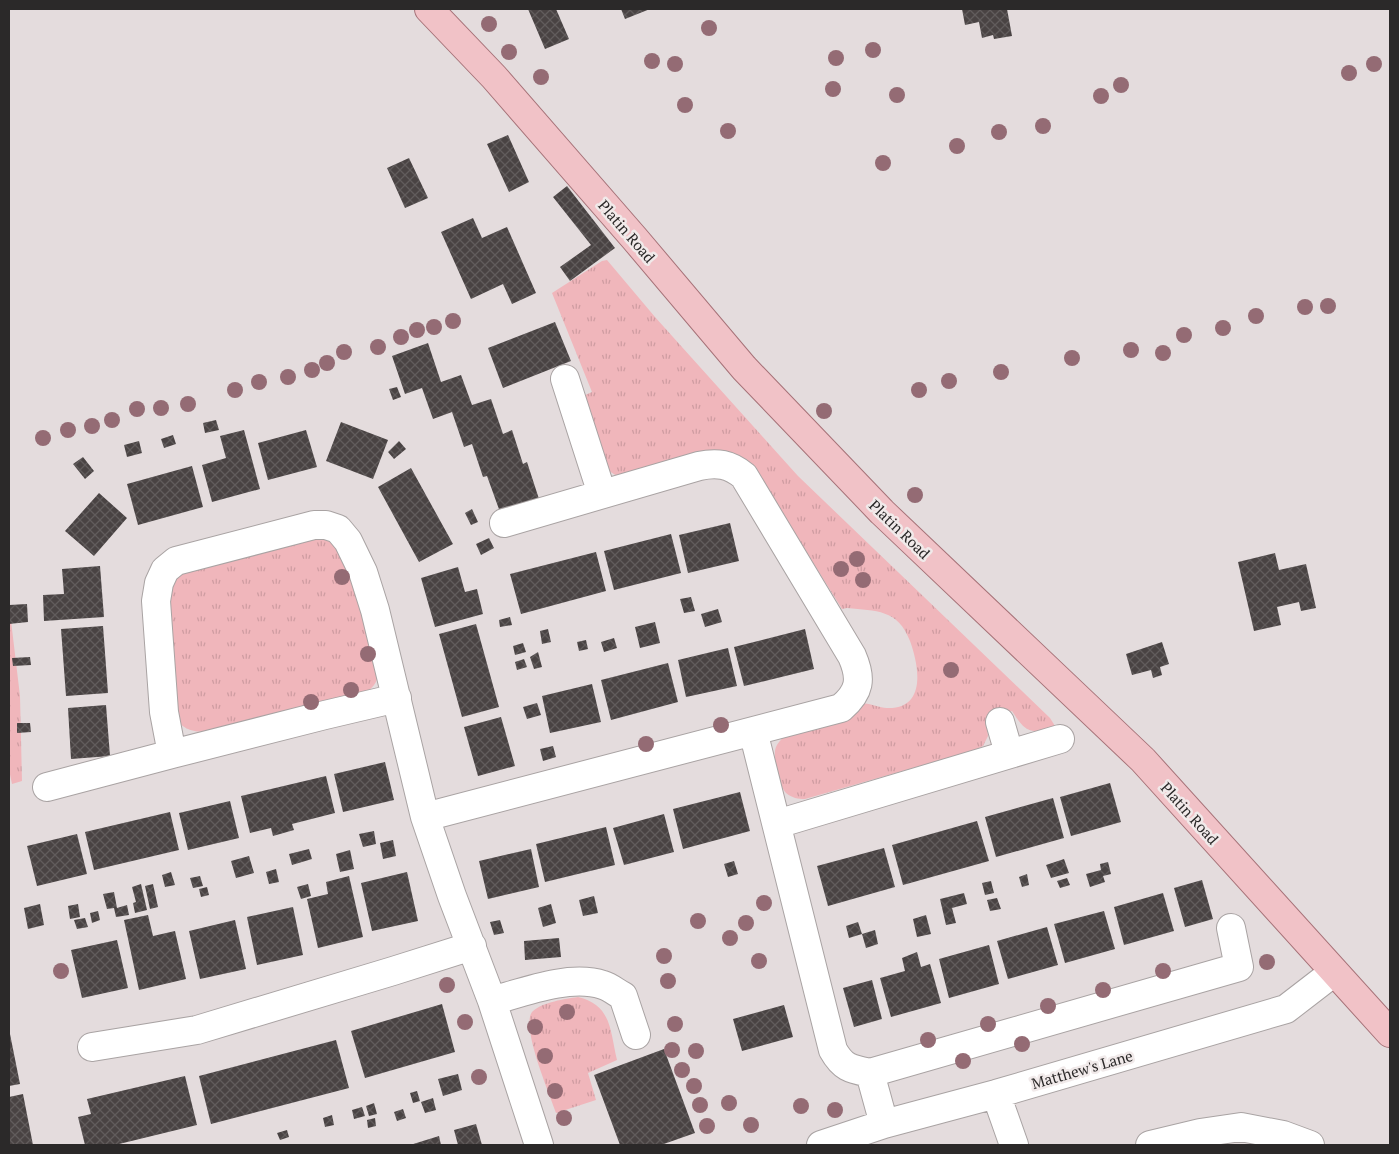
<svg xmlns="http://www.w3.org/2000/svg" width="1399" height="1154" viewBox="0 0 1399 1154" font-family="'PT Serif',serif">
	<defs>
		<pattern id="grass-tufts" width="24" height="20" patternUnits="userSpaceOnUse" patternTransform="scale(1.25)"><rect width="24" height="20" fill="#f0b6bb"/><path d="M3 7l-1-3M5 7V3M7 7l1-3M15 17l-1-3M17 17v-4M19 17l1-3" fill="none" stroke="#ce9ca1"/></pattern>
		<pattern id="building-cross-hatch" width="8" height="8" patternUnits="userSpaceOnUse" patternTransform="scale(1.25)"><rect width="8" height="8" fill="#494343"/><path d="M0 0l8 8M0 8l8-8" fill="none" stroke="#615c5c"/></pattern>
	</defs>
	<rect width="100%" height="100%" fill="#e4dcdd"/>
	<path fill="url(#grass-tufts)" d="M607 260 655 317 798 476 1050 718 1055 726C1030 735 1026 733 1012 711L986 719 988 736 983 746 972 751 805 799C798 799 792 798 786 793 779 786 772 756 776 747 778 742 783 738 786 734 811 725 835 712 861 704 869 702 878 708 887 708 927 709 919 666 910 641 898 609 876 611 847 608L842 609 762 481 753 470 617 476 609 471 604 465 583 396 592 392 552 293 602 261Z
		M316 537 326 539 335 545 358 592 379 671C377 684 373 688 362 695L210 732C194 732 186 731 175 719L167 594 174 577 184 571Z
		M9 604 20 696 22 781 12 784 9 770Z
		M578 997C612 1005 610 1031 617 1060L588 1073 596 1100 556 1113C550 1095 519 1023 533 1011 543 1002 565 999 578 997Z"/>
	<path fill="url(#building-cross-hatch)" d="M528 9H556L569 39 545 49Z
		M621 9H650L625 19Z
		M962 9H1007L1012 36 994 39 993 35 982 38 979 22 965 25Z
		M508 135 529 182 509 192 487 144Z
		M409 158 428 198 405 208 387 168Z
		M567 186 615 248 570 281 560 267 591 245 553 197Z
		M473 218 482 238 507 227 536 293 512 304 503 284 471 299 441 232Z
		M555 322 571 361 503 388 488 348Z
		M428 343 441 382 461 375 472 405 491 399 503 434 512 430 523 464 527 462 539 499 500 512 487 476 483 477 472 444 464 447 452 412 433 419 422 388 405 394 392 356Z
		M397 387 401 397 393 400 389 389Z
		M216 420 219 430 205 433 203 423Z
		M341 422 388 440 373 479 326 461Z
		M244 430 260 489 212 502 202 465 226 458 220 436Z
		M306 430 317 467 268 480 258 443Z
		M173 435 176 444 164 448 161 439Z
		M139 441 142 453 127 457 124 445Z
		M399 441 406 449 394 459 388 452Z
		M83 457 94 471 85 479 73 464Z
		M192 466 203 507 138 525 127 484Z
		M411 468 453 544 419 562 378 487Z
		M99 493 127 518 94 556 65 531Z
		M472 509 478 522 471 525 465 513Z
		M730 523 739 561 688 573 679 535Z
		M671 534 681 573 614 590 604 551Z
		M489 538 494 548 481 555 476 544Z
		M596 552 606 591 521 614 510 574Z
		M1275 553 1279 570 1306 564 1316 608 1301 611 1299 602 1277 607 1281 625 1254 631 1238 562Z
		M100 566 104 617 44 621 43 595 64 594 62 569Z
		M458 567 465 592 477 589 483 614 435 627 421 578Z
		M691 597 695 611 684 613 680 599Z
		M27 604 28 622 9 624V605Z
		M718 609 722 622 705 627 701 614Z
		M510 617 512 625 500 627 499 620Z
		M655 622 660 643 640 648 635 627Z
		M476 624 499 707 462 717 439 634Z
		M103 626 108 693 66 696 61 629Z
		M548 629 551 642 542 644 540 631Z
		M805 629 814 669 744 686 734 647Z
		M614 638 617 648 604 652 601 642Z
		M586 640 588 649 579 651 577 642Z
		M1162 642 1169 664 1160 667 1162 675 1153 678 1151 670 1132 675 1126 654Z
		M523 643 526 652 515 655 513 646Z
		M728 648 737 686 686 697 678 660Z
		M538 652 542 667 534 669 530 657Z
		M30 657 31 665 13 666 12 658Z
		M524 659 527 667 517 670 515 662Z
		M668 663 678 702 611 720 601 680Z
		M592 684 601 722 550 733 542 696Z
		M537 703 541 715 527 719 523 707Z
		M106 705 110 756 71 759 68 708Z
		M501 717 515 766 478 776 464 727Z
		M17 723H30L31 732 17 733Z
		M553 746 556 757 543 761 540 749Z
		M385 762 394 800 343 812 334 774Z
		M326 776 335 813 292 824 294 830 273 836 271 828 250 833 241 796Z
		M1110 783 1121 822 1071 836 1060 797Z
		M740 792 750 831 683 849 673 809Z
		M1053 798 1064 838 996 857 985 817Z
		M230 801 239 838 188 850 179 813Z
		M170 812 179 850 94 870 85 832Z
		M664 814 674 852 624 865 613 828Z
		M977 821 989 861 903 885 892 845Z
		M606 827 615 865 545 882 536 844Z
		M374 831 376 844 363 847 359 834Z
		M77 834 87 874 37 886 27 846Z
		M393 840 396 856 383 859 380 843Z
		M884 848 895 887 828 906 817 866Z
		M309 849 312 859 292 865 289 854Z
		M531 849 539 887 488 899 479 861Z
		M350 850 354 869 340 872 336 854Z
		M249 856 254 873 236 878 231 861Z
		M1064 859 1069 873 1051 878 1046 865Z
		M734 861 738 874 728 877 724 864Z
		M1108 862 1111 874 1103 876 1105 882 1090 887 1086 874 1101 870 1100 864Z
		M276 869 279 882 269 884 266 872Z
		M171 872 175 885 165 887 162 875Z
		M407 872 418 921 372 931 361 883Z
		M1027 874 1029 885 1022 887 1019 877Z
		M200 876 203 886 193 888 190 878Z
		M349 876 363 937 318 948 307 899 328 894 326 882Z
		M1067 878 1070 885 1060 888 1057 881Z
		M1202 880 1213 919 1185 927 1174 888Z
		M991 881 994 893 985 895 982 883Z
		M141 884 147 910 135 913 133 903 136 902 132 887Z
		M153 884 158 907 150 909 145 886Z
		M308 884 311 896 301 899 297 887Z
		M207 887 209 895 201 897 199 889Z
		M114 892 117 908 127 905 129 915 116 917 114 908 107 909 103 894Z
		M964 893 967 904 952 908 956 923 946 925 940 899Z
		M1163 893 1174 931 1124 945 1114 907Z
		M594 896 598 913 583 916 579 900Z
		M997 898 1001 909 990 911 987 900Z
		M40 904 44 925 28 929 24 908Z
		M78 904 80 917 70 919 68 906Z
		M551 904 556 923 543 927 538 908Z
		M293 907 303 955 257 965 247 917Z
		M98 911 100 920 92 923 90 913Z
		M1104 911 1115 949 1065 963 1054 924Z
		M148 915 153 936 175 931 186 979 139 990 124 920Z
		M926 915 931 934 917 937 913 919Z
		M85 918 88 927 77 929 74 920Z
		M235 920 246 969 200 979 189 931Z
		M500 920 504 933 494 935 490 922Z
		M858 922 862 934 849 938 846 926Z
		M1047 927 1058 965 1008 979 997 941Z
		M875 930 878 944 866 948 862 934Z
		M559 938 561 957 525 960 524 941Z
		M117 940 128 988 82 998 71 950Z
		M989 945 999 984 949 998 939 959Z
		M917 952 921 967 930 964 941 1003 891 1017 880 978 905 971 902 958Z
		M872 980 882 1019 854 1027 843 988Z
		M442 1004 455 1052 365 1078 351 1031Z
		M784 1005 793 1037 742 1051 733 1019Z
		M9 1029 20 1084 9 1086Z
		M336 1040 349 1088 211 1124 199 1076Z
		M664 1049 695 1133 661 1145H620L594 1075Z
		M458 1074 462 1090 443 1096 438 1079Z
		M185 1076 197 1125 115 1145H85L78 1117 91 1114 87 1099Z
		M417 1091 420 1101 413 1103 410 1093Z
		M23 1094 33 1145H9V1097Z
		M433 1098 436 1110 425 1113 421 1102Z
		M374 1103 377 1114 369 1116 366 1106Z
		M362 1107 365 1116 354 1119 352 1110Z
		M403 1109 406 1118 397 1121 394 1112Z
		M332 1115 334 1125 325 1127 323 1118Z
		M375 1118 376 1126 368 1128 367 1120Z
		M476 1124 482 1145H458L454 1130Z
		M287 1130 289 1137 280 1140 277 1133Z
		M439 1136 441 1145H410Z"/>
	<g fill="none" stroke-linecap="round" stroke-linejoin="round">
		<g stroke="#a9a3a3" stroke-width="30">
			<path id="minor" d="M565 379 602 494
				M397 698 325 715 172 754 164 712 156 601 159 583 165 570 176 561 314 525H326L338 529 348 541 363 572 375 610 425 817 452 896 492 1001 539 1145
				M1000 722 1009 753
				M753 731 833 1050C843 1068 851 1069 870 1073L884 1124
				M47 787 172 754
				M425 817 841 708C860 692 862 679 852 656L744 476C730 464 717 462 699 466L504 523
				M777 824 1060 739
				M492 1001C524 992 570 974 603 985 610 987 617 993 623 996L636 1035
				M92 1047 197 1030 393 971 472 946
				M870 1073 1239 967 1231 928
				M996 1094 1014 1145
				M821 1145 884 1124 996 1094 1286 1009 1334 972
				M1150 1145 1200 1133 1241 1127 1283 1135 1310 1145"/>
		</g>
		<g stroke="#a67278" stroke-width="30">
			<path id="major" d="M429 9 494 77 635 239 744 368 882 512 1143 760 1390 1033"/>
		</g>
		<use href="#minor" stroke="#fff" stroke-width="28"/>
		<use href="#major" stroke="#f1c2c7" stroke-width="28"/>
	</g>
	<g fill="#946b74">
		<circle cx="489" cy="24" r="8"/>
		<circle cx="709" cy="28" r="8"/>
		<circle cx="873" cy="50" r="8"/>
		<circle cx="509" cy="52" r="8"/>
		<circle cx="836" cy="58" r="8"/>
		<circle cx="652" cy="61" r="8"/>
		<circle cx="675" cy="64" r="8"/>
		<circle cx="1374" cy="64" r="8"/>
		<circle cx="1349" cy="73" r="8"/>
		<circle cx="541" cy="77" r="8"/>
		<circle cx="1121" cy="85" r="8"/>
		<circle cx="833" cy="89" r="8"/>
		<circle cx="897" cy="95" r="8"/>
		<circle cx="1101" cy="96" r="8"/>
		<circle cx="685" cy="105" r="8"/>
		<circle cx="1043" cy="126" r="8"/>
		<circle cx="728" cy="131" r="8"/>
		<circle cx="999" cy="132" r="8"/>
		<circle cx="957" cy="146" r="8"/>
		<circle cx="883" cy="163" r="8"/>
		<circle cx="1328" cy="306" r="8"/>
		<circle cx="1305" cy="307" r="8"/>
		<circle cx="1256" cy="316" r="8"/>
		<circle cx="453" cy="321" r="8"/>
		<circle cx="434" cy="327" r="8"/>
		<circle cx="1223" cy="328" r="8"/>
		<circle cx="417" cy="330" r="8"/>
		<circle cx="1184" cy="335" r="8"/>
		<circle cx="401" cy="337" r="8"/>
		<circle cx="378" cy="347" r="8"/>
		<circle cx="1131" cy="350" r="8"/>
		<circle cx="344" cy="352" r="8"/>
		<circle cx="1163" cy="353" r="8"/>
		<circle cx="1072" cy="358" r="8"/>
		<circle cx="327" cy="363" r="8"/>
		<circle cx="312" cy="370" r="8"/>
		<circle cx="1001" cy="372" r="8"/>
		<circle cx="288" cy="377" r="8"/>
		<circle cx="949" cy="381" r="8"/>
		<circle cx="259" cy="382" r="8"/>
		<circle cx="235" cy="390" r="8"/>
		<circle cx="919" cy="390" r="8"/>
		<circle cx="188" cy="404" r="8"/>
		<circle cx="161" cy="408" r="8"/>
		<circle cx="137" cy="409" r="8"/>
		<circle cx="824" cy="411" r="8"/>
		<circle cx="112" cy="420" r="8"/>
		<circle cx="92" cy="426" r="8"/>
		<circle cx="68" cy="430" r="8"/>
		<circle cx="43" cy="438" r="8"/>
		<circle cx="915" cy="495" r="8"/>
		<circle cx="857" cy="559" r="8"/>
		<circle cx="841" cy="569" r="8"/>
		<circle cx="342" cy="577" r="8"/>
		<circle cx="863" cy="580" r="8"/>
		<circle cx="368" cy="654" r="8"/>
		<circle cx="951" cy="670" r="8"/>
		<circle cx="351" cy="690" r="8"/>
		<circle cx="311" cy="702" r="8"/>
		<circle cx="721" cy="725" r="8"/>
		<circle cx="646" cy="744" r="8"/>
		<circle cx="764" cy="903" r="8"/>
		<circle cx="698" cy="921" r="8"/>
		<circle cx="746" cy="923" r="8"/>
		<circle cx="730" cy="938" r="8"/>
		<circle cx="664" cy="956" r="8"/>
		<circle cx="759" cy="961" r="8"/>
		<circle cx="1267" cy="962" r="8"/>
		<circle cx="61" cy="971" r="8"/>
		<circle cx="1163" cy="971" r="8"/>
		<circle cx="668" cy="981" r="8"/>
		<circle cx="447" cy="985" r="8"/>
		<circle cx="1103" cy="990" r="8"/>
		<circle cx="1048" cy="1006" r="8"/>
		<circle cx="567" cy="1012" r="8"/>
		<circle cx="465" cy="1022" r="8"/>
		<circle cx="675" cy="1024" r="8"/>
		<circle cx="988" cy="1024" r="8"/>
		<circle cx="535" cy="1027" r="8"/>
		<circle cx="928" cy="1040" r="8"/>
		<circle cx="1022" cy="1044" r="8"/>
		<circle cx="672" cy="1050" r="8"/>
		<circle cx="696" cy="1051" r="8"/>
		<circle cx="545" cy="1056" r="8"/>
		<circle cx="963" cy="1061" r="8"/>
		<circle cx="682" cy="1070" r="8"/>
		<circle cx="479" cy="1077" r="8"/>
		<circle cx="694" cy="1086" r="8"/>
		<circle cx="555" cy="1091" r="8"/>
		<circle cx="729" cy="1103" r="8"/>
		<circle cx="700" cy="1105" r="8"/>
		<circle cx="801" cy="1106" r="8"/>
		<circle cx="835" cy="1110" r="8"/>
		<circle cx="564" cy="1118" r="8"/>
		<circle cx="751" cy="1125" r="8"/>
		<circle cx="707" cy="1126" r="8"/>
	</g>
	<g text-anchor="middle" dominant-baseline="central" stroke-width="5" stroke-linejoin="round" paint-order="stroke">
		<g font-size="15" fill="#2b2929" stroke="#f1eaea">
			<text transform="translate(627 231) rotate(49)">Platin Road</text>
			<text transform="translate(900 529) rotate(44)">Platin Road</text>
			<text transform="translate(1190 813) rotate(48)">Platin Road</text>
			<text transform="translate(1082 1069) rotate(-16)">Matthew's Lane</text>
		</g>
	</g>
	<rect width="1399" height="1154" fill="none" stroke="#2b2929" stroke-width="20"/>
</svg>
